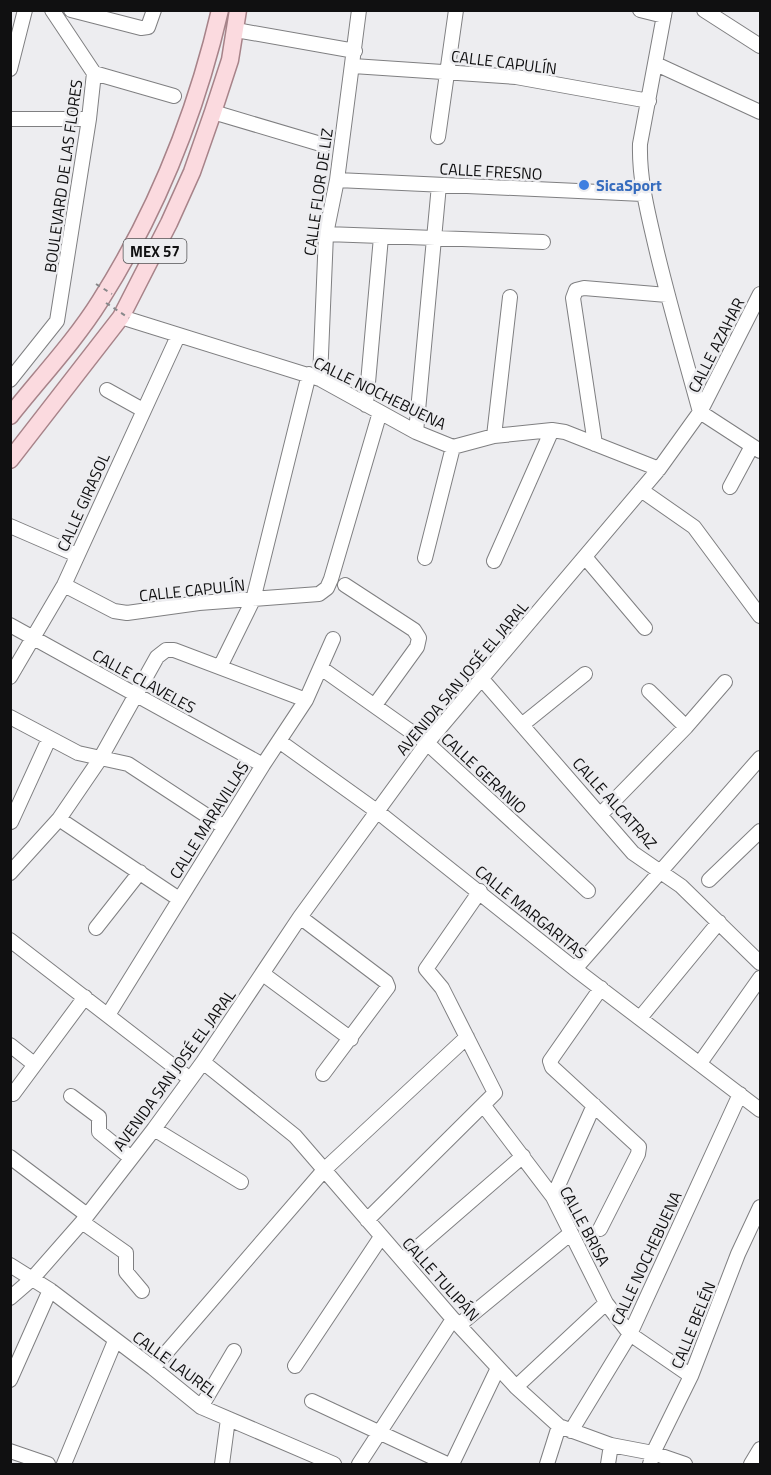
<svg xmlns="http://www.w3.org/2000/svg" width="771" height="1475" viewBox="0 0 771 1475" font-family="'Titillium Web',sans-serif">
	<rect width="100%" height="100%" fill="#ededf0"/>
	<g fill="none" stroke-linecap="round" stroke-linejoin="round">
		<g stroke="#7f7f81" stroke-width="16">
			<path id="minor" d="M71 10 141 28 148 27 154 10
				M640 10 664 16
				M665 10 640 144C639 180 648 213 656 248 669 303 685 357 700 412
				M704 10 760 46
				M236 30 355 51
				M656 64 760 112
				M353 66 516 77 649 101
				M10 69 25 10
				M94 73 174 96
				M213 112 324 145
				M10 119H89
				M438 137 456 10
				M337 180 643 194
				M326 234 543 242
				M121 317 320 379 416 432 453 447 494 436 552 430 565 432 659 469
				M320 379 326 234 337 180 359 10
				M10 380 57 321 89 119 94 73 52 10
				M107 390 143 410
				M366 405 381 237
				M700 412 760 451
				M416 432 439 185
				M494 436 510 297
				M595 444 573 298 576 290 584 288 667 295
				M730 487 752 446
				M641 490 694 527 760 616
				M10 526 77 555
				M585 557 645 628
				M425 558 453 447
				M494 561 552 430
				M64 585 114 611 127 613 199 603 319 594 327 588 331 579 380 412
				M345 585 414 630 419 638 417 647 375 705
				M10 625 263 765
				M220 667 253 600 309 374
				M321 668 427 743 588 891
				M10 677 64 585 178 336
				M481 678 633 853 681 886 760 963
				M649 691 686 727
				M10 717 78 753 128 764 224 827
				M523 724 585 674
				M279 741 378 812 575 969 760 1110
				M601 814 686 727 725 682
				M59 819 179 899
				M11 822 49 739
				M10 873 59 819 100 759 157 657 166 650H174L306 700
				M709 880 760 831
				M300 917 386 982 388 987 323 1074
				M96 928 140 872
				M10 940 190 1079
				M575 969 760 758
				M263 974 351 1039
				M108 1015 263 765 306 700 333 639
				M640 1018 719 922
				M10 1045 34 1064
				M203 1062 295 1136 453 1319 516 1387 559 1426 611 1445 653 1453 685 1464
				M700 1063 760 978
				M13 1094 85 997
				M71 1096 99 1117V1132L131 1158
				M484 1106 553 1197 606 1303 630 1334 691 1376
				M154 1129 241 1182
				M10 1157 87 1215
				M553 1197 594 1105
				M367 1220 495 1093 442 988 426 969 480 891
				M82 1222 126 1253V1272L142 1291
				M600 1229 638 1154 639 1147 552 1067 550 1061 601 988
				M403 1260 523 1156
				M10 1265 50 1290 153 1368 201 1407 334 1464
				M10 1298 32 1279 82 1222 154 1129 203 1062 300 917 427 743 659 469 700 412 760 294
				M459 1325 571 1233
				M295 1366 381 1237
				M153 1368 324 1170 467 1037
				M10 1380 50 1290
				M516 1387 606 1303
				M312 1401 447 1464
				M201 1407 234 1351
				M571 1431 630 1334 740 1094
				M10 1451 48 1464
				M64 1464 115 1341
				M222 1464 228 1419
				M359 1464 453 1319
				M452 1464 498 1368
				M547 1464 559 1426
				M608 1464 611 1445
				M650 1464 653 1453 691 1376 738 1254 760 1207
				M751 1464 760 1449"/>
		</g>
		<g stroke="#a78389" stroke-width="19">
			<path id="major" d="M10 416C40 378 75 341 100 301 157 211 196 113 220 10
				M10 460 121 317 169 223 192 172 213 112 230 60 238 10"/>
		</g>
		<use href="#minor" stroke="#fff" stroke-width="14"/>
		<use href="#major" stroke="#fbdadf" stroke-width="16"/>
		<path stroke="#88888a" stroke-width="2" stroke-dasharray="4.5 4.5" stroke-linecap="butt" d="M96 284 112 294
			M106 303 129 318"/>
	</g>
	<circle fill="#3f7fe0" stroke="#ededf0" stroke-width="2" cx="584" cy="185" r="6"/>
	<g text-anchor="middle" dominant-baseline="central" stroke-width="5" stroke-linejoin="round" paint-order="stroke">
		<rect fill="#ededf0" stroke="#525254" stroke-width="1.5" x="123.5" y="239" width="63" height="24" rx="4.5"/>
		<g font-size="15" font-weight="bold" fill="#101011">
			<text x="155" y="251">MEX 57</text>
		</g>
		<g font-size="16" fill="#101011" stroke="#ededf0">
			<text transform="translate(504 62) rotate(7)">CALLE CAPULÍN</text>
			<text transform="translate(491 171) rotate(3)">CALLE FRESNO</text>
			<text transform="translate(63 176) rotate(-82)">BOULEVARD DE LAS FLORES</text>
			<text transform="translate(318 192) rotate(-82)">CALLE FLOR DE LIZ</text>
			<text transform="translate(716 345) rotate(-63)">CALLE AZAHAR</text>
			<text transform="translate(380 393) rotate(26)">CALLE NOCHEBUENA</text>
			<text transform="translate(83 502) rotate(-66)">CALLE GIRASOL</text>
			<text transform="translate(192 590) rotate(-6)">CALLE CAPULÍN</text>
			<text transform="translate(462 678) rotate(-50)">AVENIDA SAN JOSÉ EL JARAL</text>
			<text transform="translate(144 681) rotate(29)">CALLE CLAVELES</text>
			<text transform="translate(484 773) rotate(43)">CALLE GERANIO</text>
			<text transform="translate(615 803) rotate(48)">CALLE ALCATRAZ</text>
			<text transform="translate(209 820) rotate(-58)">CALLE MARAVILLAS</text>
			<text transform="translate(531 912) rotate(39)">CALLE MARGARITAS</text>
			<text transform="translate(174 1070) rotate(-54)">AVENIDA SAN JOSÉ EL JARAL</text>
			<text transform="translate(585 1226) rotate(62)">CALLE BRISA</text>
			<text transform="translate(646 1258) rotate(-65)">CALLE NOCHEBUENA</text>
			<text transform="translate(441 1279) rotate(48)">CALLE TULIPÁN</text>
			<text transform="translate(693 1325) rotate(-68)">CALLE BELÉN</text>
			<text transform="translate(175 1364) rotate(36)">CALLE LAUREL</text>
		</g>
		<g font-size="16" font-weight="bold" fill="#366cbe" stroke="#ededf0" text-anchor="start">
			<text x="596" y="185">SicaSport</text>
		</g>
	</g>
	<rect width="771" height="1475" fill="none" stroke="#101011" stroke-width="24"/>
</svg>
